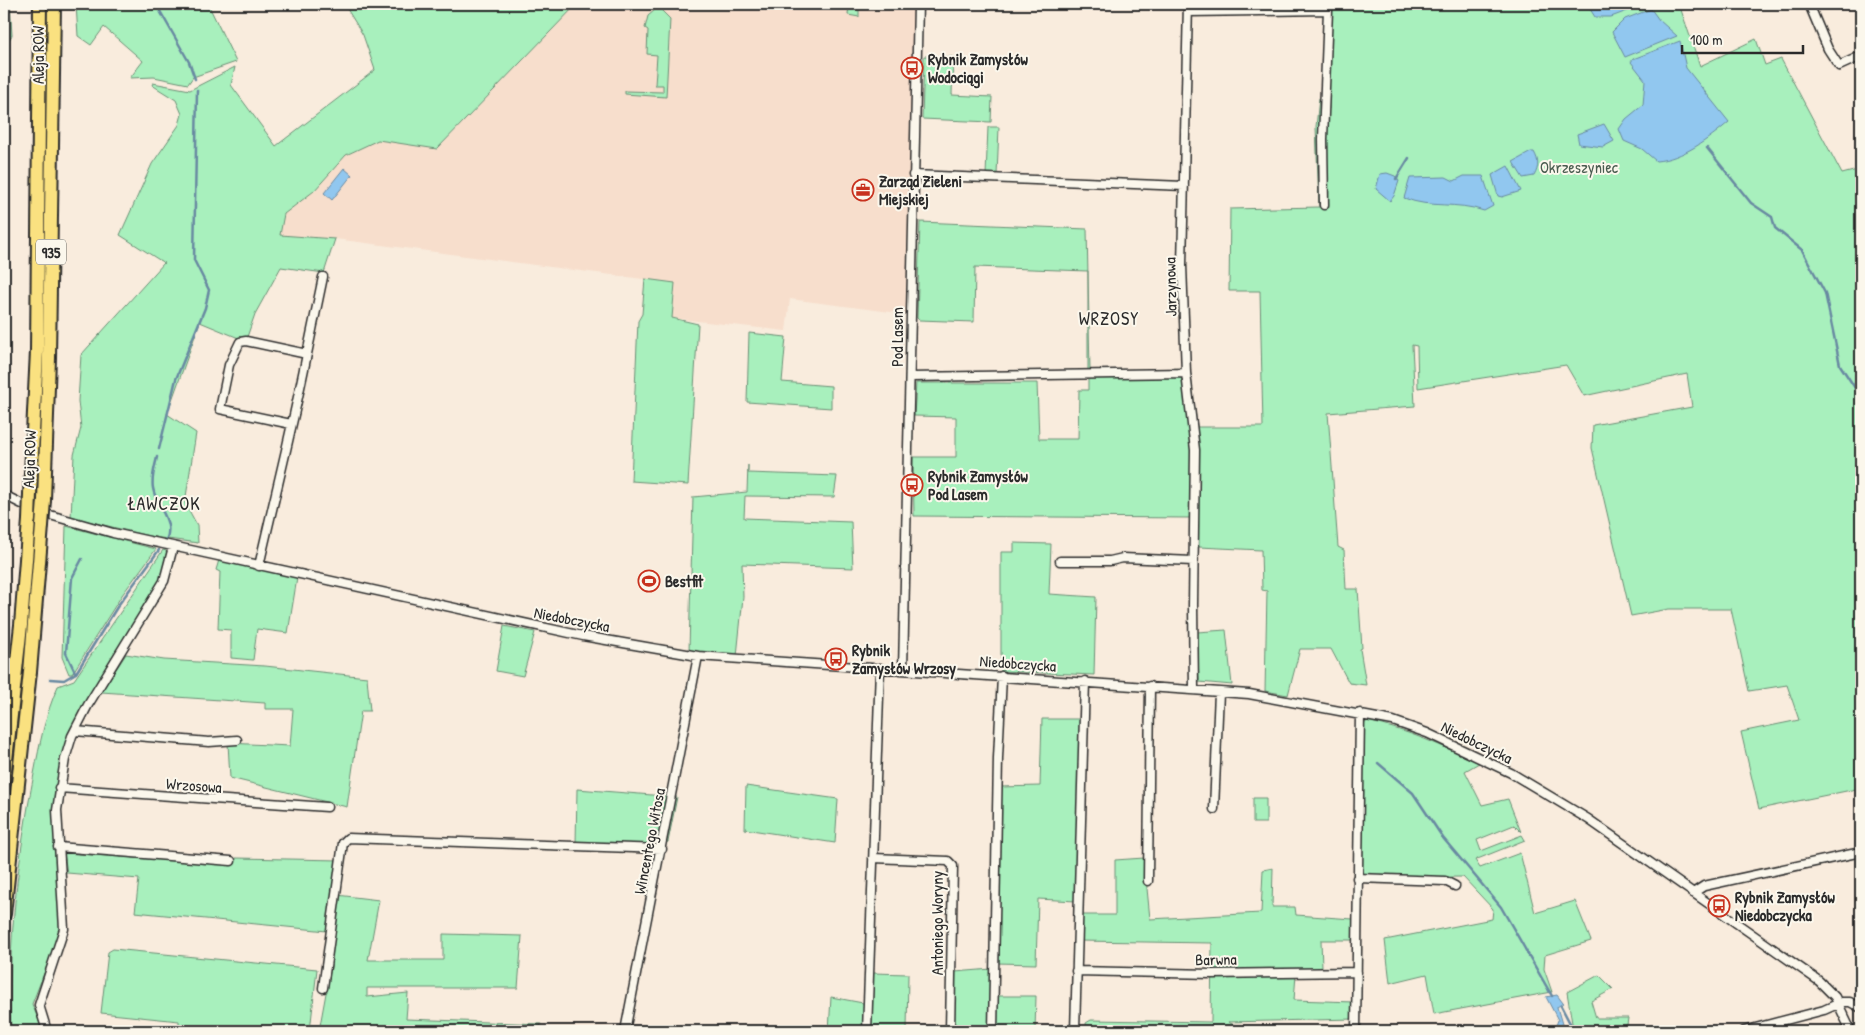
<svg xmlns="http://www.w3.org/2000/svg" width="1865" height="1035" viewBox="0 0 1865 1035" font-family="'Patrick Hand',sans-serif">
	<rect width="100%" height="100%" fill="#f9ecdd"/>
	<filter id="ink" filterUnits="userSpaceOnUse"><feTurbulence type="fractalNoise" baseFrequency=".02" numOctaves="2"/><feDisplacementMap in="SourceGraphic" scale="10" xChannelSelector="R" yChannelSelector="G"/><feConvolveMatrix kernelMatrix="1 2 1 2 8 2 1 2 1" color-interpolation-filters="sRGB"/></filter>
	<g filter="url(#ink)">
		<path fill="#f7decc" d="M576 4H914L906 314 790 299 786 331 671 318 674 283 335 239 280 235 284 214 314 191 346 155 378 140 437 149Z"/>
		<path fill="#a8f0bd" stroke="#6a8e74" d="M4 4H10L12 35 4 48Z
			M76 4H208L236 62 193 77 188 84 154 77 130 78 143 61 104 27 91 45 78 36Z
			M344 4H577L437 149 378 140 346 155 314 191 284 214 280 235 335 239 324 273 281 267 255 314 247 337 241 339 200 322 167 414 196 433 185 503 197 525 198 543 153 537 71 517 74 455 81 428 78 401 81 355 164 263 120 235 152 164 179 125 182 114 176 100 152 85 153 83 190 90 235 67 231 85 276 146 375 70 363 35Z
			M849 4H859V17L848 15Z
			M1333 4H1679L1700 66 1756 39 1765 65 1781 59 1842 174 1861 169V275L1855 279 1861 294V788L1759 809 1741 732 1799 720 1787 685 1749 691 1731 609H1669L1631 616 1592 448 1593 425 1692 407 1687 374 1584 396 1566 365 1418 388 1417 346 1412 345 1415 406 1328 413 1338 547 1344 550 1346 589H1358L1362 648 1360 649 1366 685 1349 683 1331 649H1300L1288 695 1265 691 1267 591 1262 590 1261 550 1199 547 1190 518 914 516 913 457H956V417L914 416 916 383H1037L1039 439H1078L1079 390H1088V271L975 267 974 322 919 320 917 318 920 222 1087 229 1090 371 1190 368 1197 427H1263L1260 291H1229L1230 209 1319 207 1316 127 1319 98 1329 109 1328 66Z
			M655 10H661L670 19 666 97 625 94V91L663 92V85H655L657 55 647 54 648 30 645 28 648 16Z
			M924 56 953 57 952 95 992 97 991 122 922 119Z
			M988 127H999L997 175H986Z
			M645 279 675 283 672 318 698 324 688 485 631 481 638 321 642 314Z
			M749 333 786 337 782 382 831 386V408L747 402Z
			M748 465V473L837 476 834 497 745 496 744 518 851 522 853 568 742 564 743 597 737 656 689 651 693 497 747 492Z
			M66 526 156 549 122 595 72 674H69L62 657Z
			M1014 543 1051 544 1049 594 1096 597 1094 675 1001 671V552H1014Z
			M163 550 169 552 163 578 115 653 68 738 55 790V843L61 930 32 1004 43 1031H11C7 948 18 856 34 774 40 743 45 715 58 686L74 680Z
			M219 560 297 578 288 633 257 629 253 660 231 658V630L218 629 220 572 216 570Z
			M504 626 535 632 523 676 496 671Z
			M1226 630 1232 685 1199 682 1197 632Z
			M126 654 164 660 265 666 367 677 370 711H361L347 807 230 778 228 743 290 746 293 709H265V703L101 692Z
			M1042 719H1081L1076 901 1038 899 1036 964 997 963 995 996H1036L1035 1031H954L955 972 992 969 1000 787 1040 786Z
			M1367 721C1407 730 1443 746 1479 763L1465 771 1482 805 1508 799 1521 832 1514 825 1477 840 1481 851 1522 835 1525 840 1475 860 1480 868 1520 853 1535 913 1575 901 1591 941 1545 955 1544 969 1552 992 1434 1014 1427 974 1390 983 1385 940 1492 919 1493 909 1463 877 1361 878 1362 727Z
			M746 786 838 799 835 843 745 829Z
			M577 789 677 797 668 842 660 845 576 844Z
			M1253 798H1266V823H1253Z
			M64 853 234 865 236 858 340 860 327 931 330 932 337 895 379 900 368 960H443V934L522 936 518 988H367V997L408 993 406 1019 541 1024 540 1031H319L331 966 327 931 135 912 139 879 67 873Z
			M1144 858 1150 919 1261 913 1263 870 1273 868 1272 907H1295L1296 915 1353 919 1354 940H1321L1322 967 1296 975 1294 1000 1354 1002V1019L1228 1022 1247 1031H1087L1086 1023 1091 1020 1211 1022 1212 943 1079 941 1081 915H1115V860Z
			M113 949 317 969 310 1031H179V1021L101 1013 108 952Z
			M873 973 908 974 907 1031H829L831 997 863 1003 872 1002Z
			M1599 975 1613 989 1591 1001 1596 1018H1628L1627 1025 1614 1031H1577L1572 1023 1567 992Z"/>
		<path fill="#91c7ef" stroke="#6889a1" d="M1590 4H1646L1611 17H1595L1590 9Z
			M1651 9 1659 20 1677 36 1625 57 1612 32 1625 19Z
			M1680 41 1686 68 1729 122C1709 139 1682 159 1656 161L1642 149 1624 141 1619 129 1626 119 1643 105 1645 80 1631 62 1633 59Z
			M1604 124 1614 141 1603 147 1579 144 1577 134Z
			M1531 152H1534C1539 161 1539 167 1534 176L1523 178 1513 162Z
			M1508 166 1521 191 1502 197 1498 196 1492 175Z
			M344 168 352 175 332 200 324 193Z
			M1387 173 1395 176 1399 181 1394 196 1390 201 1376 189 1380 174Z
			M1464 176H1483L1493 206 1484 211C1456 201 1431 209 1404 198L1410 178 1446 177 1454 181Z
			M1557 995 1563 1003 1557 1007 1564 1031H1554L1558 1020 1546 997Z"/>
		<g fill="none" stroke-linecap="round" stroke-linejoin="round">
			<path stroke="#6889a1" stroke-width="2.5" d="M156 4 189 62 195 79
				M1707 148 1751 203 1772 217 1775 228 1802 250 1825 293 1840 365 1861 397
				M1396 179 1409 158
				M159 449 176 379 205 308 209 290 194 260 197 90
				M157 457C155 467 151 478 153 488 156 508 175 520 166 541
				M75 672 66 653 72 578 82 559
				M50 679 64 680 76 673 119 604 159 550
				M1378 763 1413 793 1443 838 1501 907 1552 996
				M1561 1006 1574 1031"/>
			<g stroke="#2b2b2b" stroke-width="11">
				<path id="street" d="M1188 4 1182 265 1186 373 1195 450 1193 605 1194 689
					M1809 4 1828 49 1839 66 1861 56
					M1188 12 1328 10 1323 139 1324 205
					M913 175 1184 186
					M307 354 323 277
					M911 377 1186 373
					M4 495 36 511 113 533 583 636 698 656 1249 694 1393 721 1427 733 1511 773 1588 819 1819 981 1835 997 1851 1031
					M1060 561H1110L1123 558 1193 561
					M259 566C275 495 293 425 307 354L246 341 240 342 229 365 220 409 291 424
					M903 670 918 4
					M75 731 209 742 237 740
					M59 788 327 807
					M1214 809 1219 692
					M58 847 231 861
					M873 858 948 861 953 866 950 1031
					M1357 878 1445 881 1455 886
					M1148 881 1150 686
					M1693 893 1704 886 1861 852
					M1076 971 1212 974 1357 972
					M323 988 343 843 348 838 662 849
					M47 1031 39 1005 64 929 57 810 65 759 72 736 88 705 164 581 173 547
					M625 1031 698 656
					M867 1031 880 668
					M993 1031 998 758 1002 676
					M1075 1031 1085 681
					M1356 1031 1360 713
					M1744 1031 1824 1010 1842 1002H1850L1861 1008"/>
			</g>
			<g stroke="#2b2b2b" stroke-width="16">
				<path id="primary" d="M30 494 37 351 40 4
					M44 500 49 358 54 4
					M4 778 21 625 29 520
					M4 914 30 672 42 526"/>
			</g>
			<use href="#street" stroke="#fbf7ec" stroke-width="8"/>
			<use href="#primary" stroke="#fae180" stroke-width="12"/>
			<g stroke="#2b2b2b" stroke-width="16" stroke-linecap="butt">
				<path id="primary-bridge" d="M29 520 30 494
					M42 526 44 500"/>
			</g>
			<use href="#primary-bridge" stroke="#fae180" stroke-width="12"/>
		</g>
	</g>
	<defs>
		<g id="bus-ring" transform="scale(1.125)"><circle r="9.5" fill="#fbf7ec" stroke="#c8321e" stroke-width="1.5"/><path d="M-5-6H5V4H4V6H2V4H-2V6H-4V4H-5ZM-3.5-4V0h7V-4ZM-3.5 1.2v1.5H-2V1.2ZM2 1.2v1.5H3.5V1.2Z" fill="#c8321e"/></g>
		<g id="office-ring" transform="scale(1.125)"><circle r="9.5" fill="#fbf7ec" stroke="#c8321e" stroke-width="1.5"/><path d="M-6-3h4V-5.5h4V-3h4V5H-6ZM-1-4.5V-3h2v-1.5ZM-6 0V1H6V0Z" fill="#c8321e"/></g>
		<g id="stadium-ring" transform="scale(1.125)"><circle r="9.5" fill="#fbf7ec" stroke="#c8321e" stroke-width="1.5"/><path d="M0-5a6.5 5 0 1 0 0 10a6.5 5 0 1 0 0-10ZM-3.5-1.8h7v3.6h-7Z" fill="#c8321e"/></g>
	</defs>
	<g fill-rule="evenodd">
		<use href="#bus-ring" x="912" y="68"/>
		<use href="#office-ring" x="863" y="190"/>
		<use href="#bus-ring" x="912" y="485"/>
		<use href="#stadium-ring" x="649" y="581"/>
		<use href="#bus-ring" x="836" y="659"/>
		<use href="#bus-ring" x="1719" y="906"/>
	</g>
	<g text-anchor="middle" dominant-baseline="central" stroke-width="4" stroke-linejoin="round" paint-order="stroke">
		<rect fill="#fbf7ec" stroke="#696865" stroke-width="1" x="36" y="239.5" width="30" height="25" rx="4"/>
		<g font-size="15" font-weight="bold" fill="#2b2b2b">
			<text x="51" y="252">935</text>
		</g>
		<g font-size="16" fill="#2b2b2b" stroke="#fbf7ec">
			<text transform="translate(38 55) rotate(-90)">Aleja ROW</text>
			<text transform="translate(1170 287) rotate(-91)">Jarzynowa</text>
			<text transform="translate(897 337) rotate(-90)">Pod Lasem</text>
			<text transform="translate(29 459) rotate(-88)">Aleja ROW</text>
			<text transform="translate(572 619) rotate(11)">Niedobczycka</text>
			<text transform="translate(1018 663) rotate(4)">Niedobczycka</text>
			<text transform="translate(1477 742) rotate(26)">Niedobczycka</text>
			<text transform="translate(194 785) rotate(4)">Wrzosowa</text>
			<text transform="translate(649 841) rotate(-79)">Wincentego Witosa</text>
			<text transform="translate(937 923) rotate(-90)">Antoniego Woryny</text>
			<text transform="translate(1216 959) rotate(-1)">Barwna</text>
		</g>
		<g font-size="16" font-weight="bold" fill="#2b2b2b" stroke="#fbf7ec" text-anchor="start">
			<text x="928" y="59">Rybnik Zamysłów<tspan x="928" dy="18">Wodociągi</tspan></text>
			<text x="879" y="181">Zarząd Zieleni<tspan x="879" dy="18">Miejskiej</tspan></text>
			<text x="928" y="476">Rybnik Zamysłów<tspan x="928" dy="18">Pod Lasem</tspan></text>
			<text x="665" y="581">Bestfit</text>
			<text x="852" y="650">Rybnik<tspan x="852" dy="18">Zamysłów Wrzosy</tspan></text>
			<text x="1735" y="897">Rybnik Zamysłów<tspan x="1735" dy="18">Niedobczycka</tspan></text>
		</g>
		<g font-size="16" fill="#4a5c50" stroke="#fbf7ec">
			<text x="1579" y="167">Okrzeszyniec</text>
		</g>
		<g font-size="18" letter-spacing="1" fill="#2b2b2b" stroke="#fbf7ec">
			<text x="1109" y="318">WRZOSY</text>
			<text x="164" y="503">ŁAWCZOK</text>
		</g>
	</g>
	<rect width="1865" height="1035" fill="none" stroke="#fbf7ec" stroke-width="20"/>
	<rect x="10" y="10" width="1845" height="1015" fill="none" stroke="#2b2b2b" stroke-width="2" filter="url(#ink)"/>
	<path d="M1682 45v8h121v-8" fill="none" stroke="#2b2b2b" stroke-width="2.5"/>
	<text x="1690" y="45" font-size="15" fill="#2b2b2b" stroke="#fbf7ec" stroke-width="4" paint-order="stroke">100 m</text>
</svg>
